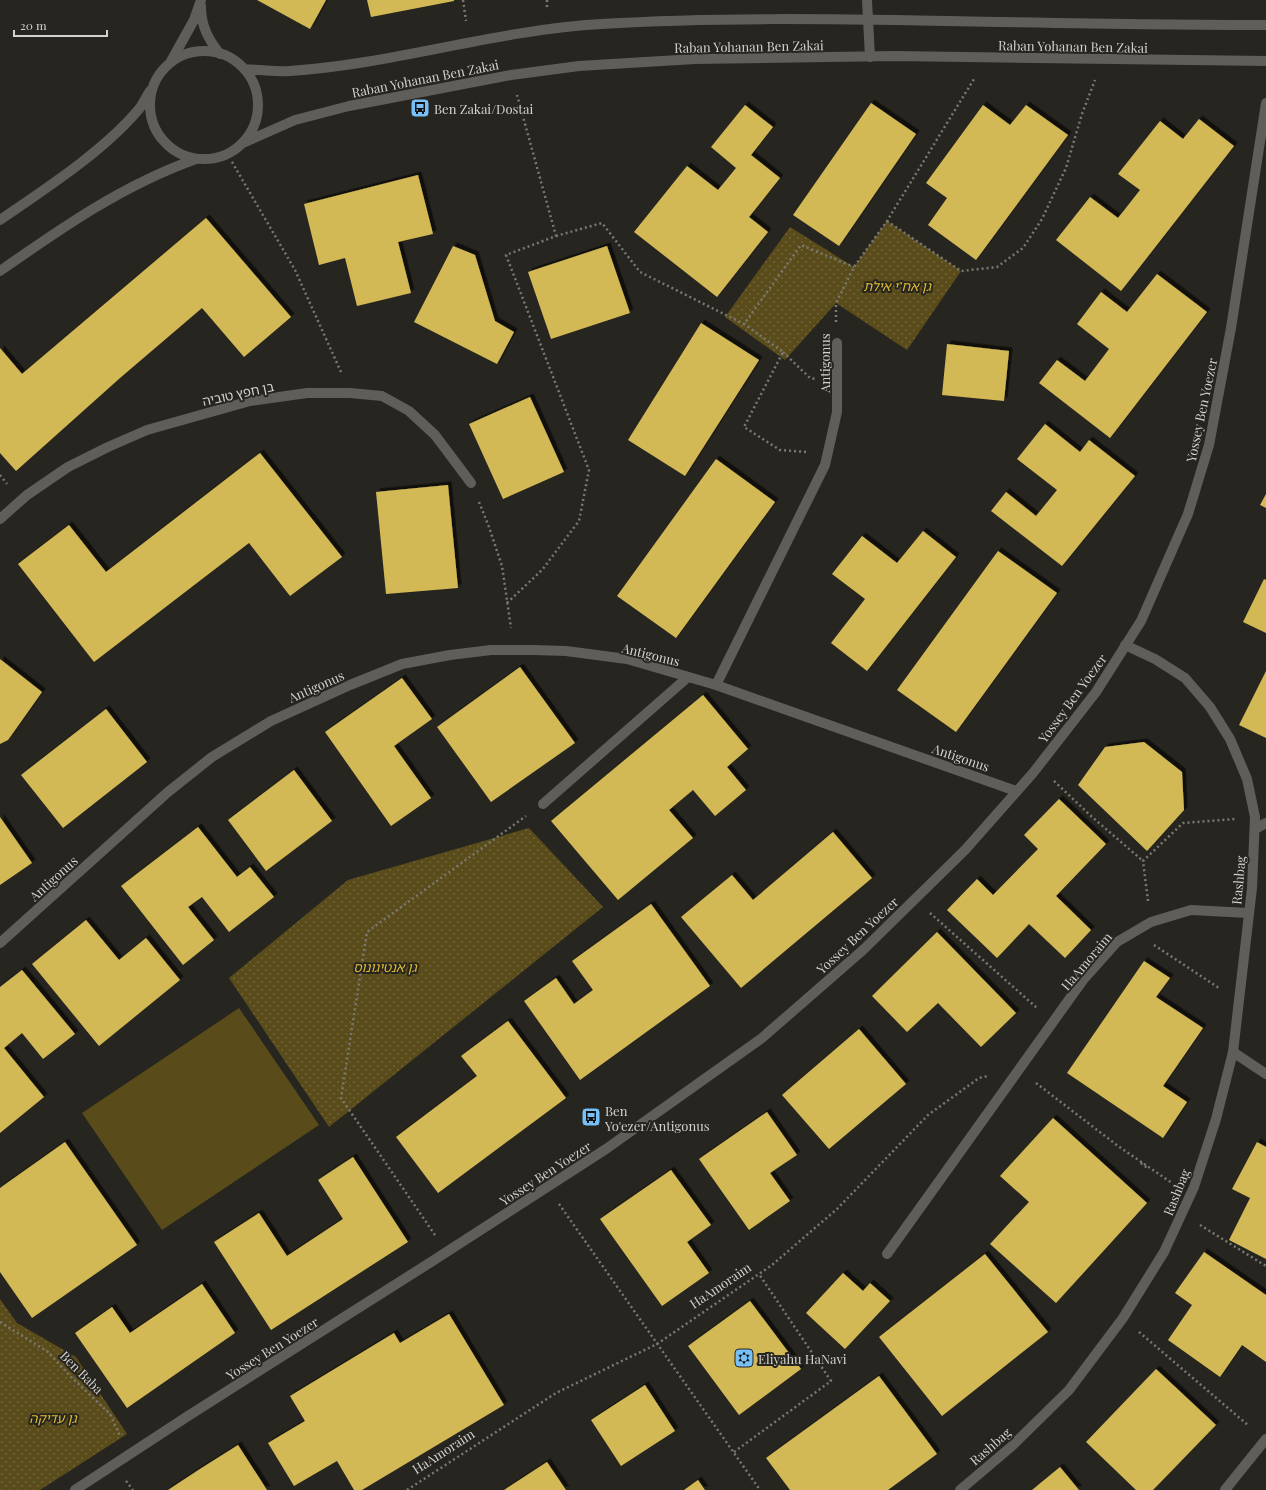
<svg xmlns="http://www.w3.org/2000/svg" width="1266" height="1490" viewBox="0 0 1266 1490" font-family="'Playfair Display','Noto Sans Hebrew',serif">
	<defs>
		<pattern id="park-dots" width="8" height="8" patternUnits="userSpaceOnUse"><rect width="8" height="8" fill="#594c1a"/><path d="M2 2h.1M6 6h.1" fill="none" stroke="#70653a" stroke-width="1.8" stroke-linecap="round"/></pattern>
		<filter id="shadow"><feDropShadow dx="3.5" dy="-3.5" stdDeviation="0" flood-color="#0009"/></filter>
	</defs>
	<rect width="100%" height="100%" fill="#27251f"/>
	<path fill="#594c1a" d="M239 1008 319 1125 162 1230 82 1113Z"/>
	<path fill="url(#park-dots)" d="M887 221 961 271 907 350 836 303 785 360 725 317 790 227 854 267Z
		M529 828 603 907 329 1127 229 978 348 880Z
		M0 1299 17 1323 76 1357 127 1434 40 1490H0Z"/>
	<path fill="#d3b956" filter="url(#shadow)" d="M257 0H326L310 29Z
		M367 0H454V1L371 17Z
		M871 103 916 134 839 246 793 215Z
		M745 105 773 127 751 155 780 178 749 217 768 232 717 297 634 232 687 166 718 190 736 168 711 147Z
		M983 105 1010 125 1026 105 1068 135 976 260 928 225 947 198 926 183Z
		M1199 119 1234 146 1121 291 1056 240 1090 197 1118 218 1140 190 1118 174 1160 121 1183 139Z
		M418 175 433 234 398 242 411 293 357 306 345 258 319 265 304 204Z
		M206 218 291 317 244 357 202 308 120 378 16 471 0 453V348L22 374Z
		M453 246 475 255 495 321 514 332 497 364 414 322Z
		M607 246 630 313 551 339 528 272Z
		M1157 274 1207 312 1110 438 1039 383 1057 360 1085 381 1109 349 1077 324 1101 292 1127 312Z
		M701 323 759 360 685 476 628 440Z
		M947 344 1009 351 1004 401 942 395Z
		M530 397 564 472 503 499 469 424Z
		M1045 424 1080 452 1089 440 1135 476 1062 566 991 511 1006 492 1036 516 1057 490 1017 459Z
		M260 453 342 557 290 596 249 543 94 662 18 564 69 525 106 572Z
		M716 459 775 502 676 638 617 596Z
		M448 485 458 588 386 594 376 492Z
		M1266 494V508L1260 505Z
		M923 531 956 557 867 671 831 643 865 599 832 574 862 536 897 563Z
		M998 551 1057 593 956 732 897 690Z
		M1264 579 1266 580V633L1243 622Z
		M0 659 42 692 8 740 0 744Z
		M520 667 575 743 491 802 437 727Z
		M1266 671V738L1239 725Z
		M402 678 432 719 394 746 431 798 391 826 325 732Z
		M703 695 748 749 727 767 746 790 715 816 693 790 669 810 693 838 618 900 551 821Z
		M106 709 147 762 63 828 21 775Z
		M1144 742 1182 772 1184 810 1147 851 1078 785 1105 747Z
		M294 770 332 821 266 871 228 820Z
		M1059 799 1106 844 1056 896 1091 930 1065 958 1029 924 997 958 947 910 977 879 993 895 1038 849 1024 835Z
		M0 817 32 863 0 885Z
		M198 827 237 877 250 867 274 897 229 932 202 897 188 907 214 940 183 965 121 886Z
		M833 832 872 878 741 988 681 917 732 875 753 900Z
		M651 904 710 986 580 1080 524 1001 556 978 574 1004 593 990 572 961Z
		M86 920 119 960 146 938 180 980 99 1046 32 964Z
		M937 932 1016 1013 981 1047 938 1003 907 1032 872 996Z
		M1144 961 1170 978 1156 997 1203 1028 1163 1086 1187 1102 1163 1138 1067 1073Z
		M22 970 75 1034 43 1059 22 1033 4 1048 44 1097 0 1133V987Z
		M508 1021 566 1098 438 1193 396 1137 477 1076 461 1056Z
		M859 1029 906 1084 829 1149 782 1095Z
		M767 1112 797 1155 770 1173 790 1201 749 1230 699 1159Z
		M1053 1118 1147 1203 1056 1303 990 1244 1029 1202 1000 1176Z
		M65 1142 137 1245 32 1318 0 1272V1188Z
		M1257 1142 1266 1147V1259L1229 1240 1250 1198 1232 1189Z
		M353 1157 408 1242 271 1330 214 1242 259 1213 287 1256 343 1219 318 1180Z
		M671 1170 711 1225 687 1242 709 1273 662 1306 600 1219Z
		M1204 1252 1266 1295V1362L1242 1345 1220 1377 1168 1340 1192 1305 1175 1293Z
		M985 1254 1048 1332 942 1416 879 1337Z
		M843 1273 863 1291 870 1283 890 1301 845 1349 806 1313Z
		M202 1284 235 1333 127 1408 75 1333 112 1307 130 1333Z
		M750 1301 801 1369 739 1415 688 1346Z
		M449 1314 504 1405 362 1490H354L337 1461 294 1486 268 1443 305 1421 290 1396 394 1333 400 1343Z
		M1156 1369 1216 1425 1153 1490H1136L1086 1442Z
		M879 1376 937 1454 888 1490H790L766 1458Z
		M645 1385 675 1431 621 1466 591 1420Z
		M238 1445 267 1490H168L200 1469Z
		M547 1462 566 1490H504Z
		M1060 1467 1079 1490H1032Z
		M698 1480 705 1490H684Z"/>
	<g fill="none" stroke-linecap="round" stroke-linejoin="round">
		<path stroke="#7a7974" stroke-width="2.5" stroke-dasharray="2 3" stroke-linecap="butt" d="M463 0 466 21
			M547 7V0
			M232 162 295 270 341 372
			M887 221 961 271 997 267 1023 248 1042 219 1066 168 1082 114 1095 80
			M556 236 602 223 640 272 744 324
			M836 322V303L854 267 887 221 974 79
			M783 352 810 378 816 379
			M806 452 780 450 744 427 783 352 744 324 801 245 854 267
			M0 475 7 484
			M479 502 489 527 502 566 511 628
			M507 603 542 570 579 521 589 470 506 255 556 236 517 95
			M1054 781 1091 816 1143 861
			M1148 901 1143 861 1183 823 1235 819
			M930 913 1037 1008
			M1154 945 1219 988
			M1036 1083 1118 1146 1172 1183
			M1141 1163 1143 1165 1149 1169
			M559 1204 760 1490
			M1200 1225 1266 1266
			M435 1235 341 1098 367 932 526 816
			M0 1322 48 1352 69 1375 110 1414 120 1436
			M1139 1332 1249 1426
			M734 1452 831 1381 759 1274
			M126 1481 133 1490
			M407 1490 556 1393 657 1344 772 1265 837 1209 928 1115 979 1078 988 1076"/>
		<path stroke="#5f5e5b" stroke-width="10" d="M543 804 688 677"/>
		<path stroke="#5f5e5b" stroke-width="10" d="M867 0 870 57
			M0 519 27 495 68 467 108 447 147 430 250 401 307 393H350L382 396 409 411 435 435 471 483
			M716 685 825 465 837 412V343
			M1255 829 1266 823
			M0 943 168 792 212 757 271 721 350 685 402 664 450 655 491 650H533L566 651 627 659 716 685 1016 791
			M1233 1052 1266 1074
			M887 1254 1083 980 1117 942 1151 922 1191 910 1249 913
			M960 1490 1012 1446 1069 1390 1123 1318 1164 1252 1194 1187 1216 1119 1233 1052 1252 888 1255 817 1247 779 1230 739 1210 707 1185 678 1155 659 1125 645
			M1225 1490 1266 1439"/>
		<path stroke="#5f5e5b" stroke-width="10" d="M201 6C201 26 208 39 220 54
			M150 105a54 54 0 1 1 108 0a54 54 0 1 1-108 0Z
			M170 63 194 20 201 0
			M244 69C259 70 275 72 290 71 395 64 496 30 601 24 716 17 831 19 946 21 1053 23 1159 25 1266 25
			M243 143 295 120 349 106 511 75 579 66 695 59 895 56 1266 61
			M0 220C45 189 104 151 139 109 143 104 146 97 150 91
			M0 271C63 227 123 185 196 159
			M75 1490 188 1416 431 1262 606 1149 762 1038 863 950 965 850 1033 773 1096 692 1141 621 1188 514 1209 445 1231 328 1266 103"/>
	</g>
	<defs>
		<g id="bus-square" transform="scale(1)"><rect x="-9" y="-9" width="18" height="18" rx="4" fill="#77bff7" stroke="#27251f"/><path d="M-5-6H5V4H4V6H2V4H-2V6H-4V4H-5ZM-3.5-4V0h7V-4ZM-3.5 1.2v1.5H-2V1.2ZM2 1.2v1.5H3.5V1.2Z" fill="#111"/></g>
		<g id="synagogue-square" transform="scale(1)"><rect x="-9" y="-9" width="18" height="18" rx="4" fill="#77bff7" stroke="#27251f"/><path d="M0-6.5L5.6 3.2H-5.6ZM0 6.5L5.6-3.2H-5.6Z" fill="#111"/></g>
	</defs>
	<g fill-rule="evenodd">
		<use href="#bus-square" x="420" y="108"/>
		<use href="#bus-square" x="591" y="1117"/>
		<use href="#synagogue-square" x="744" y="1358"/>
	</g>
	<g text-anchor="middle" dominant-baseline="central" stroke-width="4" stroke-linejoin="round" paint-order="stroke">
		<g font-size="13" fill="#d3d2ce" stroke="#27251f">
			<text transform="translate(749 46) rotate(-1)">Raban Yohanan Ben Zakai</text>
			<text transform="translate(1073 46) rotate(1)">Raban Yohanan Ben Zakai</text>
			<text transform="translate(425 78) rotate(-11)">Raban Yohanan Ben Zakai</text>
			<text transform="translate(824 363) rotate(-90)">Antigonus</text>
			<text transform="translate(238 393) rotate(-12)">בן חפץ טוביה</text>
			<text transform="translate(1201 410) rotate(-78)">Yossey Ben Yoezer</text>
			<text transform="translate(651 654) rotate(14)">Antigonus</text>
			<text transform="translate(316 686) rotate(-24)">Antigonus</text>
			<text transform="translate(1072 698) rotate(-54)">Yossey Ben Yoezer</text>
			<text transform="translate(961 757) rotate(19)">Antigonus</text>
			<text transform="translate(53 878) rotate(-42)">Antigonus</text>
			<text transform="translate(1238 880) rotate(-85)">Rashbag</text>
			<text transform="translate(857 935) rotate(-43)">Yossey Ben Yoezer</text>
			<text transform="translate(1086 961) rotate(-50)">HaAmoraim</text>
			<text transform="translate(545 1173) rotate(-33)">Yossey Ben Yoezer</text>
			<text transform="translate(1176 1192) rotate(-68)">Rashbag</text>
			<text transform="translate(720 1285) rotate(-34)">HaAmoraim</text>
			<text transform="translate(272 1348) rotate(-32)">Yossey Ben Yoezer</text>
			<text transform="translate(82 1372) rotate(45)">Ben Baba</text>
			<text transform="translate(990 1446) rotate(-41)">Rashbag</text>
			<text transform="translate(443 1451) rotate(-33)">HaAmoraim</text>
		</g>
		<g font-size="13" fill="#d3d2ce" stroke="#27251f" text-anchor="start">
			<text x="434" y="108">Ben Zakai/Dostai</text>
			<text x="605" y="1110">Ben<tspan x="605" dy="15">Yo'ezer/Antigonus</tspan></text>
			<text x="758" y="1358">Eliyahu HaNavi</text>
		</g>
		<g font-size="13" font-style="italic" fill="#e0bd31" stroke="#27251f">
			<text x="897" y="285">גן אח"י אילת</text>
			<text x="385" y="966">גן אנטיגונוס</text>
			<text x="53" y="1417">גן עדיקה</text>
		</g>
	</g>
	<path d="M14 30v6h93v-6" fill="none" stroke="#d3d2ce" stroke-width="2"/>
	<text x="20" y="30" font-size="12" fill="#d3d2ce" stroke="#27251f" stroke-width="3" paint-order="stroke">20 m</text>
</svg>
